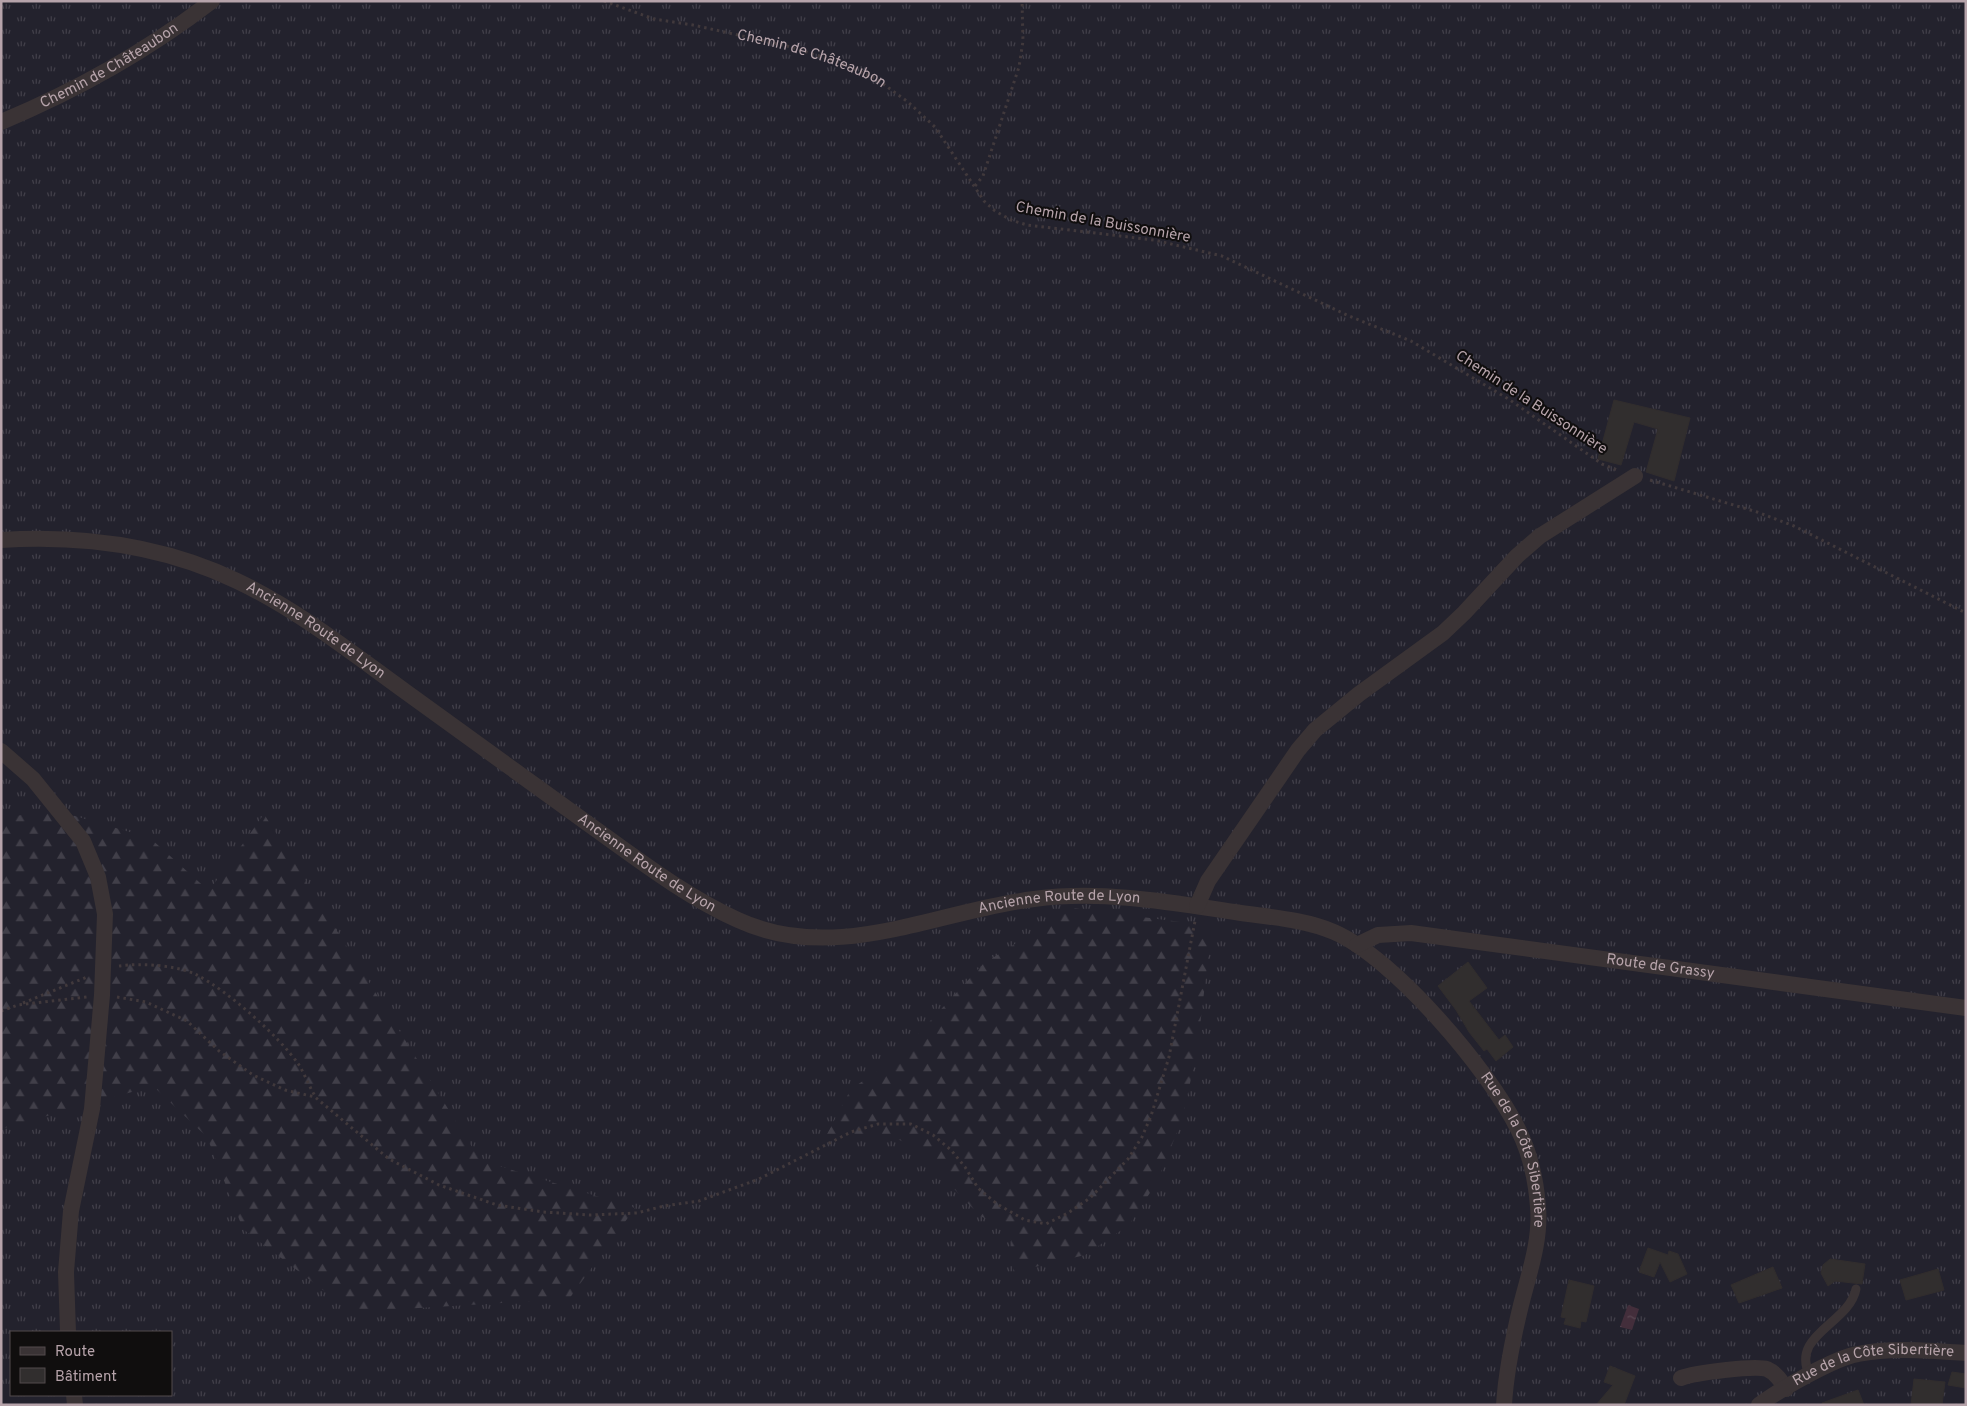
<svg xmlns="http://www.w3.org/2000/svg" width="1967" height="1406" viewBox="0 0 1967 1406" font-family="Overpass,sans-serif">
	<defs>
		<pattern id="grass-tufts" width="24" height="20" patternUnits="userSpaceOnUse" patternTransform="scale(1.25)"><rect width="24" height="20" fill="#23222d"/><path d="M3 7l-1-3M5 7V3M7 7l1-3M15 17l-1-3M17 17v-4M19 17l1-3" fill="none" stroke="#413f49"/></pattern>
		<pattern id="forest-firs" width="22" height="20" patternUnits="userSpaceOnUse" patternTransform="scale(1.25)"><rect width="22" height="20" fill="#23222d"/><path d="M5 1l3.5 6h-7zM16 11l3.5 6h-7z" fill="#413f49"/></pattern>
		<pattern id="water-ripples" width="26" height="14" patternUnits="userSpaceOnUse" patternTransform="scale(1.25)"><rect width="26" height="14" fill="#432e3b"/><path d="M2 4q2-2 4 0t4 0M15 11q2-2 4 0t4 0" fill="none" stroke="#5c4955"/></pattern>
	</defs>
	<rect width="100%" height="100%" fill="#151313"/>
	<path fill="url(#grass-tufts)" fill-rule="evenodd" d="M1 1H1966V1405H1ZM11 1332H171V1395H11Z"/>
	<path fill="url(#forest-firs)" d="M51 809 150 838 209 891 264 814 480 1160 635 1208 569 1299 352 1312 243 1229 207 1137 153 1086 1 1129V819Z
		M1072 908 1212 926 1197 1051 1182 1120 1157 1182 1129 1225 1085 1255 1014 1272 1010 1230 980 1216 914 1147 887 1134H827L851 1089 894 1060 983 964Z"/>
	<path fill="url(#water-ripples)" d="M1628 1305 1639 1309 1632 1330 1620 1327Z"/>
	<path fill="#312e2e" stroke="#312d2d" d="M1614 400 1690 418 1674 481 1646 472 1658 429 1634 422 1621 465 1598 459Z
		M1468 962 1487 988 1469 1001 1499 1040 1505 1035 1513 1047 1496 1061 1487 1049 1484 1051 1469 1032 1456 1010 1438 986Z
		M1648 1248 1668 1255 1669 1251 1678 1254 1687 1274 1670 1282 1660 1262 1654 1277 1639 1272Z
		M1830 1259 1865 1264 1862 1284 1835 1281 1828 1286 1821 1273 1823 1265Z
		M1773 1267 1782 1288 1739 1303 1731 1285Z
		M1938 1269 1944 1290 1906 1300 1900 1280Z
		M1569 1280 1594 1286 1586 1322 1581 1321 1580 1328 1564 1324 1566 1318 1561 1317Z
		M1610 1366 1635 1376 1624 1405H1596L1613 1385 1604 1382Z
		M1952 1372 1966 1374V1388L1948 1385Z
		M1914 1379 1945 1382 1942 1405H1911Z
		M1858 1390 1864 1405H1823L1822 1403Z"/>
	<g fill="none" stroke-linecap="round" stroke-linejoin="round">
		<g stroke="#41393c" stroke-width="3" stroke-dasharray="2.5 4" stroke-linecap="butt">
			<path id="s1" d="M604 1 654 19 693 25 787 46 832 60 875 78 908 102 935 127 984 201 995 211 1011 220 1027 225 1154 240 1222 256 1349 316 1411 341 1510 400 1602 464 1617 470"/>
			<path d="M975 186 983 176 1019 67 1023 41 1022 1"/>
			<path d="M1650 480 1757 512 1794 526 1966 613"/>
			<path d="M119 966C140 963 175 965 195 974 227 990 279 1036 299 1065 305 1075 309 1086 315 1096"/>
			<path d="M117 997 146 1002 187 1021 219 1051 253 1075 285 1090 315 1097 389 1159 439 1185 497 1205 543 1212 590 1215 637 1213 664 1206 699 1201 759 1179 851 1132 878 1124H911L933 1135 951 1150 965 1167 978 1188 997 1204 1025 1220 1046 1224 1068 1213 1090 1198 1128 1159 1142 1137 1151 1116 1169 1057 1195 921"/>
			<path d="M23 1003 87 977"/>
			<path d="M1 1011 18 1005 87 997"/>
		</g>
		<path stroke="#3a3335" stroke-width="9" d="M1810 1376C1789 1335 1849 1324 1856 1289"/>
		<g stroke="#3a3335" stroke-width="16">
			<path id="s2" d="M1 122C78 90 147 51 212 1"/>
			<path id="s3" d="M1 540C82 535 164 546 237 581 298 610 352 653 406 692 469 737 531 783 594 828 640 861 687 897 738 920 836 965 936 911 1034 899 1102 890 1169 902 1235 912 1267 917 1304 919 1334 932 1394 958 1489 1070 1518 1129 1530 1153 1536 1179 1538 1207 1541 1240 1529 1273 1521 1305 1513 1338 1506 1371 1504 1405"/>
			<path d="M1 751 33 779 83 841 98 877 105 914 102 995 92 1109 71 1211 66 1272 68 1332"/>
			<path d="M1197 906 1208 881 1298 750 1315 730 1359 694 1443 633 1464 613 1517 556 1540 536 1635 476"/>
			<path id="s4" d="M1357 945 1378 935 1411 933 1966 1008"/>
			<path d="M1681 1378C1694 1373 1755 1365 1767 1369 1776 1373 1781 1381 1786 1389"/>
			<path d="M74 1395 75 1405"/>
			<path id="s5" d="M1759 1405C1779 1390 1834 1358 1858 1354 1893 1347 1930 1351 1966 1353"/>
		</g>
	</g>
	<g text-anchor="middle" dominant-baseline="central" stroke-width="4" stroke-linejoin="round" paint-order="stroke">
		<g font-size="15" fill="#b6a3aa" stroke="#100e0e">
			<text stroke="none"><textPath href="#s1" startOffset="216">Chemin de Châteaubon</textPath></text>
			<text stroke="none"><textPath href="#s2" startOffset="122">Chemin de Châteaubon</textPath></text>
			<text transform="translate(1103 223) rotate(10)">Chemin de la Buissonnière</text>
			<text transform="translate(1531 403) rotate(33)">Chemin de la Buissonnière</text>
			<text stroke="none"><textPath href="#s3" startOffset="335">Ancienne Route de Lyon</textPath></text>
			<text stroke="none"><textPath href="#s3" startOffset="740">Ancienne Route de Lyon</textPath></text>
			<text stroke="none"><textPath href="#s3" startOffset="1175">Ancienne Route de Lyon</textPath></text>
			<text stroke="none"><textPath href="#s4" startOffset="308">Route de Grassy</textPath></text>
			<text stroke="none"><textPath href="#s3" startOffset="1745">Rue de la Côte Sibertière</textPath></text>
			<text stroke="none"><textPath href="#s5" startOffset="125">Rue de la Côte Sibertière</textPath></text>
		</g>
	</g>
	<rect width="1967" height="1406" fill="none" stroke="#b6a3aa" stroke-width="5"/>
	<rect x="10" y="1331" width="162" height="65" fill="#100e0e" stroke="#524a4c"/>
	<rect x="20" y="1347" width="25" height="8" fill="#3a3335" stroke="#524a4c"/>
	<text x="55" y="1356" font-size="15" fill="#b6a3aa">Route</text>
	<rect x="20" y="1368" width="25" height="15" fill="#312e2e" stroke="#524a4c"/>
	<text x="55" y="1381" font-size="15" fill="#b6a3aa">Bâtiment</text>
</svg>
